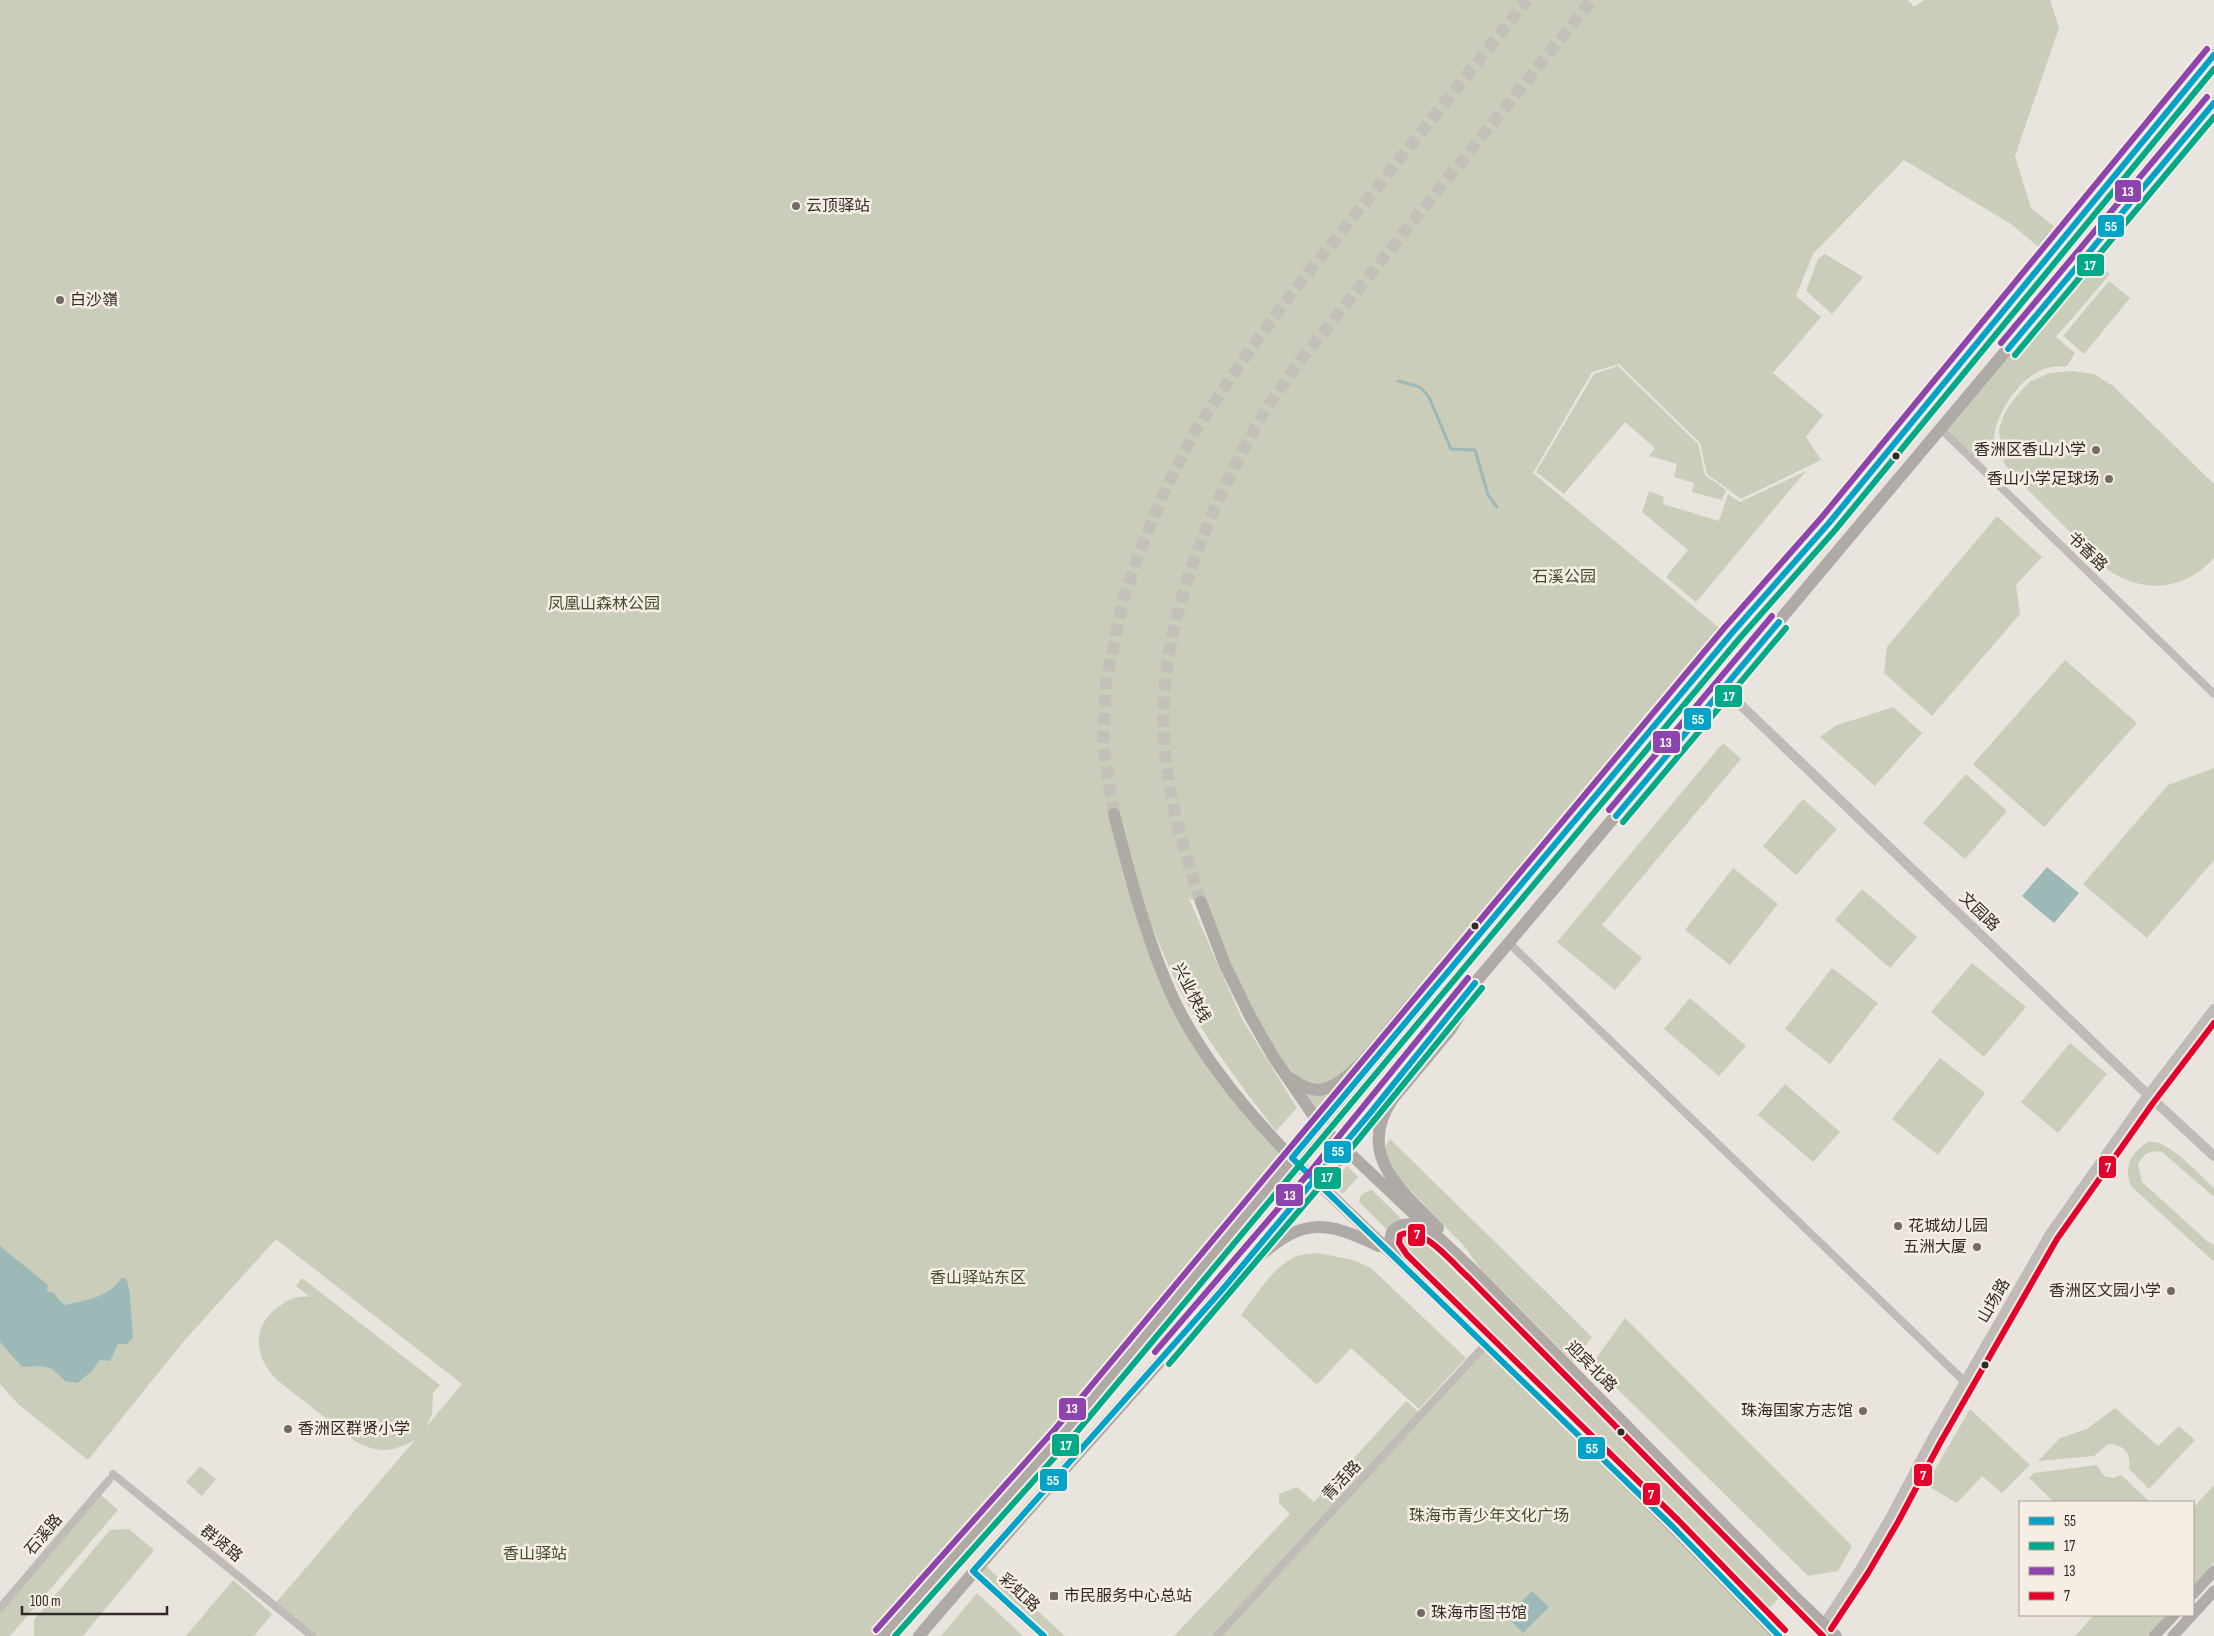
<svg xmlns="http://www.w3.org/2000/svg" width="2214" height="1636" viewBox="0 0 2214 1636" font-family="'Sofia Sans Condensed','Noto Sans SC',sans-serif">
	<rect width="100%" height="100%" fill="#e9e4de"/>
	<path fill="#cacdb9" d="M0 0H1908L1914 7 1924 0H2050L2059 28 2015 156 2031 208 2065 235 2048 255 2011 224 1904 160 1813 254 1796 296 1821 317 1773 373 1823 415 1806 437 1821 460 1741 499 1707 474 1700 443 1619 364 1592 372 1533 473 1729 636 1320 1124 1263 1039 1201 902 1189 899 1242 1019 1297 1108 1276 1131C1246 1092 1215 1052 1190 1009 1173 978 1160 946 1147 914L1185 1020 1292 1158 883 1636H312L274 1605 415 1440C393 1452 378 1454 355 1441L277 1380C254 1357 250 1325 281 1305 289 1299 299 1295 310 1297L296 1286 302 1278 440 1385 433 1393 432 1414 426 1427 462 1384 276 1239 184 1341 88 1460 18 1404 0 1384Z
		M1825 254 1863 277 1832 314 1806 291 1818 259Z
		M2089 259 2110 274 2056 337 2075 353 2067 366C2061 367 2054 366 2048 368 2020 375 1993 416 1994 443L1979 460 1946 429Z
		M2109 281 2130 298 2084 354 2063 336Z
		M1618 366 1698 444 1705 475 1726 490 1722 500 1692 492 1694 483 1674 477 1677 464 1649 456 1655 448 1625 422 1564 494 1536 472 1594 374Z
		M2072 371 2094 374 2113 386 2214 484V558C2184 591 2144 594 2108 570L2015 477 2005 465 2001 449 1999 429 2005 412 2015 398 2029 382 2050 373Z
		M1806 471 1696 602 1666 577 1688 550 1642 512 1649 491 1664 497 1663 504 1719 521 1728 494 1740 502Z
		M1997 516 2042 557 2016 585 2020 614 1932 716 1884 673 1887 647Z
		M2065 660 2137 723 2044 827 1973 764Z
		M1893 707 1922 733 1875 786 1820 737 1835 726Z
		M1723 743 1741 759 1602 925 1642 958 1615 990 1557 942Z
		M2214 768V860L2147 938 2083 884 2168 785Z
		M1966 774 2007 811 1965 859 1923 823Z
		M1803 799 1837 829 1796 875 1763 846Z
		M1733 868 1778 904 1730 965 1685 930Z
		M1862 889 1917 937 1890 968 1835 920Z
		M1972 963 2026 1007 1984 1057 1931 1012Z
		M1832 968 1878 1003 1830 1064 1785 1029Z
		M1690 998 1746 1046 1719 1076 1664 1029Z
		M2070 1043 2107 1074 2058 1133 2021 1102Z
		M1940 1058 1985 1093 1938 1155 1892 1119Z
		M1785 1084 1840 1132 1813 1162 1758 1115Z
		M1390 1139 1592 1337 1573 1362 1480 1268 1464 1246 1393 1172 1384 1149Z
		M2148 1142C2168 1138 2199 1175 2214 1188V1197L2162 1152C2150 1149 2143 1154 2138 1165L2142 1182 2207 1241 2214 1245V1262L2131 1186C2123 1167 2131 1152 2148 1142Z
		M1347 1166 1358 1177 1343 1194 1332 1184Z
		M1372 1190 1782 1595 1767 1610 1359 1202C1360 1194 1364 1192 1372 1190Z
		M1318 1253 1353 1260 1371 1268 1466 1358 1419 1409 1351 1348 1317 1385 1241 1315C1254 1298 1272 1269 1291 1259 1299 1254 1308 1254 1318 1253Z
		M1625 1318 1852 1546 1838 1571 1808 1576 1592 1364Z
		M1486 1344 1779 1636H1217Z
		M1406 1401 1420 1413 1214 1636H1174L1290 1514 1279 1503V1494L1297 1487 1314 1502Z
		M2115 1408 2158 1446 2179 1426 2195 1440 2149 1489 2129 1469C2132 1453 2123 1444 2108 1444L2094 1456 2038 1461 2060 1438 2087 1429Z
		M1970 1409 2030 1465 2002 1493 1982 1476 1957 1503 1926 1485Z
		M2097 1465 2104 1476 2113 1478 2121 1475 2150 1502H2054L2029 1478 2034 1473Z
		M200 1466 216 1479 202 1496 186 1482Z
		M2214 1485V1563L2193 1586V1508Z
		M101 1495 118 1510 10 1636H0V1613Z
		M129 1529 154 1550 83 1636H34V1620L110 1530Z
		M983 1563 1016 1594 1020 1595 1065 1636H1047L976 1571Z
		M233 1580 272 1614 254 1636H186Z
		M977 1593 1023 1636H941Z
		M2094 1615H2166L2147 1636H2075Z"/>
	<path fill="#9cb9b8" d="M2047 867 2079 893 2054 923 2022 896Z
		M0 1246 48 1285 47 1291 54 1293 59 1300 65 1305C87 1300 110 1297 122 1277L127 1280 130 1295 133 1338 127 1344H118L110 1361 100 1360 91 1372 77 1383 65 1381 51 1368 38 1366 22 1367 0 1342Z
		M1532 1591 1549 1607 1523 1633 1507 1617Z"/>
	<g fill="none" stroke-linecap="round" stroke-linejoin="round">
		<path stroke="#9cb9b8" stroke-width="3" d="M1398 381 1420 387 1429 397 1451 449 1475 450 1488 495 1497 507"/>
		<path stroke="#c4bfb9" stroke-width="12" stroke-dasharray="12 6" stroke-linecap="butt" d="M1114 814 1103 745 1106 681 1123 601 1139 553 1167 486 1194 433 1240 364 1289 297 1527 0
			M1201 902C1184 852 1170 804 1165 752 1153 638 1206 513 1262 416 1272 399 1285 383 1296 366L1592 0"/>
		<path stroke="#c1bbb7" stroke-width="8" d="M1941 429 2214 694
			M1509 943 1965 1382
			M113 1474 312 1636
			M0 1608 109 1480
			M1217 1636 1486 1344"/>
		<path stroke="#c1bbb7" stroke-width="10" d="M1724 689 2148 1095 2214 1156
			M973 1571 1044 1636
			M1824 1624 1861 1568 1890 1518 1932 1439 2050 1234 2146 1098 2214 1009"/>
		<path stroke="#b2aca8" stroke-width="11" d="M2193 1594 2214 1571
			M2193 1614 2214 1591
			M2154 1636 2174 1615
			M2173 1636 2192 1615"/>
		<path stroke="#b0aaa6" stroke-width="12" d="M1114 814C1130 876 1146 939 1173 998 1201 1057 1247 1112 1292 1158L1486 1344 1673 1527 1779 1636
			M1201 902 1225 965 1250 1016 1274 1058 1320 1125 1475 1272 1793 1595 1836 1636
			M1290 1078C1298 1084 1308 1090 1318 1090 1355 1088 1397 1012 1426 988
			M1438 1228C1402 1190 1355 1156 1392 1100L1451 1029 1469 999
			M1396 1254C1380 1229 1403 1219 1425 1227
			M1253 1262C1301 1218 1323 1219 1379 1246
			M883 1636 1063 1434 1320 1125 1732 633 1829 523 2214 55
			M919 1636C1018 1518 1123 1406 1223 1289 1310 1187 1395 1082 1480 977L2214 103"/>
		<g stroke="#f6eee4" stroke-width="10">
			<path id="bus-1" d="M2008 349 2214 103
				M1616 816 1779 622
				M1044 1636 973 1571 1222 1290 1371 1112 1475 983
				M1779 1636 1673 1527 1292 1158 1732 633 1829 523 2214 55"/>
		</g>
		<g stroke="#f6eee4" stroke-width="10">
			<path id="bus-2" d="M2015 355 2214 117
				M1623 822 1786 628
				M1169 1364 1327 1178 1482 988
				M895 1636 1070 1440 1739 639 1836 529 2214 69"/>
		</g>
		<g stroke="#f6eee4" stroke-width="10">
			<path id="bus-3" d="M2001 343 2207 97
				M1609 810 1772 616
				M1155 1352 1314 1167 1468 978
				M876 1630 1056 1428 1725 627 1822 517 2207 49"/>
		</g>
		<g stroke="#f6eee4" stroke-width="10">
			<path id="bus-4" d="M1831 1629 1868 1573 1898 1522 1940 1443 2057 1239 2153 1103 2214 1023
				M1785 1630 1679 1521 1407 1255 1399 1243 1400 1235C1421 1223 1454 1265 1469 1278L1823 1636"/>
		</g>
		<use href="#bus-1" stroke="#02a3c6" stroke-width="6"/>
		<use href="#bus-2" stroke="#0a8" stroke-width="6"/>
		<use href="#bus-3" stroke="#8e44ad" stroke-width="6"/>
		<use href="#bus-4" stroke="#e4002b" stroke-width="6"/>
	</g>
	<g fill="#726b66" stroke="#f6eee4" stroke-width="2">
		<circle cx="796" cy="206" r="5"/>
		<circle cx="60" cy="300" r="5"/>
		<circle cx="2096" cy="450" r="5"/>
		<circle cx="2109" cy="479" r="5"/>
		<circle cx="1898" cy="1226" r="5"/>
		<circle cx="1977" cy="1247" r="5"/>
		<circle cx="2171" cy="1291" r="5"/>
		<circle cx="1863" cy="1411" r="5"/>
		<circle cx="288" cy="1429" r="5"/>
		<rect x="1049" y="1591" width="10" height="10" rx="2.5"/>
		<circle cx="1421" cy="1613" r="5"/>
	</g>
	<g fill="#322a26" stroke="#f6eee4" stroke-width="2">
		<circle cx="1896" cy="456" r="4.5"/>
		<circle cx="1475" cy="926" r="4.5"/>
		<circle cx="1985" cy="1365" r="4.5"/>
		<circle cx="1621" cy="1432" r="4.5"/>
	</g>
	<g text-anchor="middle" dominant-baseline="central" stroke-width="5" stroke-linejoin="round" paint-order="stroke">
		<g font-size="16" fill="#322a26" stroke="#f6eee4" text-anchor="start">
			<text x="806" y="206">云顶驿站</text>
			<text x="70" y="300">白沙嶺</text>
			<text x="2086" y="450" text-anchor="end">香洲区香山小学</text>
			<text x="2099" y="479" text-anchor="end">香山小学足球场</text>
			<text x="1908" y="1226">花城幼儿园</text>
			<text x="1967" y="1247" text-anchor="end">五洲大厦</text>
			<text x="2161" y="1291" text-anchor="end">香洲区文园小学</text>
			<text x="1853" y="1411" text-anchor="end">珠海国家方志馆</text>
			<text x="298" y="1429">香洲区群贤小学</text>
			<text x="1064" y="1596">市民服务中心总站</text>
			<text x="1431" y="1613">珠海市图书馆</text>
		</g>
		<g font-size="16" fill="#322a26" stroke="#f6eee4">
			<text transform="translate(2087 552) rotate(44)">书香路</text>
			<text transform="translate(1979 912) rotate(44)">文园路</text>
			<text transform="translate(1191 993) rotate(63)">兴业快线</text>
			<text transform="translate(1994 1301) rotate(-60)">山场路</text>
			<text transform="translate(1591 1367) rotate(45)">迎宾北路</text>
			<text transform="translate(1342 1481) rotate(-47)">青活路</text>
			<text transform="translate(44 1535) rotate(-50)">石溪路</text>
			<text transform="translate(221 1544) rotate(39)">群贤路</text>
			<text transform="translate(1019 1593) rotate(42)">彩虹路</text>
		</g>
		<g font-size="16" fill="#424d2d" stroke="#f6eee4">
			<text x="1564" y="577">石溪公园</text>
			<text x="604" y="604">凤凰山森林公园</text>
			<text x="978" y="1278">香山驿站东区</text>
			<text x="1489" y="1516">珠海市青少年文化广场</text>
			<text x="535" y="1554">香山驿站</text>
		</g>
	</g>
	<g stroke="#f6eee4" stroke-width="2">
		<rect x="2114" y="179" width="28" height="24" rx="5" fill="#8e44ad"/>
		<rect x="2097" y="214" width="28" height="24" rx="5" fill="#02a3c6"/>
		<rect x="2076" y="253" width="29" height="24" rx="5" fill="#0a8"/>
		<rect x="1714" y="684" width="29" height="24" rx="5" fill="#0a8"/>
		<rect x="1683" y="707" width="29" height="24" rx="5" fill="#02a3c6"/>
		<rect x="1652" y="730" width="29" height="24" rx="5" fill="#8e44ad"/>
		<rect x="1323" y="1140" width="29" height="24" rx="5" fill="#02a3c6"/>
		<rect x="2098" y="1155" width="19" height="24" rx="5" fill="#e4002b"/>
		<rect x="1313" y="1166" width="29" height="24" rx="5" fill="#0a8"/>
		<rect x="1275" y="1183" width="29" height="24" rx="5" fill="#8e44ad"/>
		<rect x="1407" y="1223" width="19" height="24" rx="5" fill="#e4002b"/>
		<rect x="1058" y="1397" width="29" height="24" rx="5" fill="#8e44ad"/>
		<rect x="1051" y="1433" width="29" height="24" rx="5" fill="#0a8"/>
		<rect x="1577" y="1436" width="29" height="24" rx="5" fill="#02a3c6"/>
		<rect x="1913" y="1463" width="20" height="24" rx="5" fill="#e4002b"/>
		<rect x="1039" y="1468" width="29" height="24" rx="5" fill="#02a3c6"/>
		<rect x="1642" y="1482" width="19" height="24" rx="5" fill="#e4002b"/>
	</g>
	<g font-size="14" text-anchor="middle" font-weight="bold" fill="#fff">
		<text x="2128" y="196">13</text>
		<text x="2111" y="231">55</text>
		<text x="2090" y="270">17</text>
		<text x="1729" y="701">17</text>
		<text x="1698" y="724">55</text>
		<text x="1666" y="747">13</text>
		<text x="1338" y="1156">55</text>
		<text x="2108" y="1172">7</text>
		<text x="1327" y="1182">17</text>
		<text x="1290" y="1200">13</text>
		<text x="1417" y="1239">7</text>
		<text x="1072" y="1413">13</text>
		<text x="1066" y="1450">17</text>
		<text x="1592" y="1453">55</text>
		<text x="1923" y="1480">7</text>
		<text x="1053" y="1485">55</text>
		<text x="1651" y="1499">7</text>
	</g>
	<rect x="2019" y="1501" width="175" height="115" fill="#f6eee4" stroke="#a8a098"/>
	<rect x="2029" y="1517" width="25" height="8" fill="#02a3c6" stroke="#a8a098"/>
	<text x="2064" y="1526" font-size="15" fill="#322a26">55</text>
	<rect x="2029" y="1542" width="25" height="8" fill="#00aa88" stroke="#a8a098"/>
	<text x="2064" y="1551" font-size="15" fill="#322a26">17</text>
	<rect x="2029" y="1567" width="25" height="8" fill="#8e44ad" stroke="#a8a098"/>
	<text x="2064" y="1576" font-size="15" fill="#322a26">13</text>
	<rect x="2029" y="1592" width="25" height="8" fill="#e4002b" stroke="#a8a098"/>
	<text x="2064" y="1601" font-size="15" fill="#322a26">7</text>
	<path d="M22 1606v8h145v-8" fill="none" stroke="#322a26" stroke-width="2.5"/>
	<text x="30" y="1606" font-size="15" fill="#322a26" stroke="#f6eee4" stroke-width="4" paint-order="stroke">100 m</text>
</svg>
